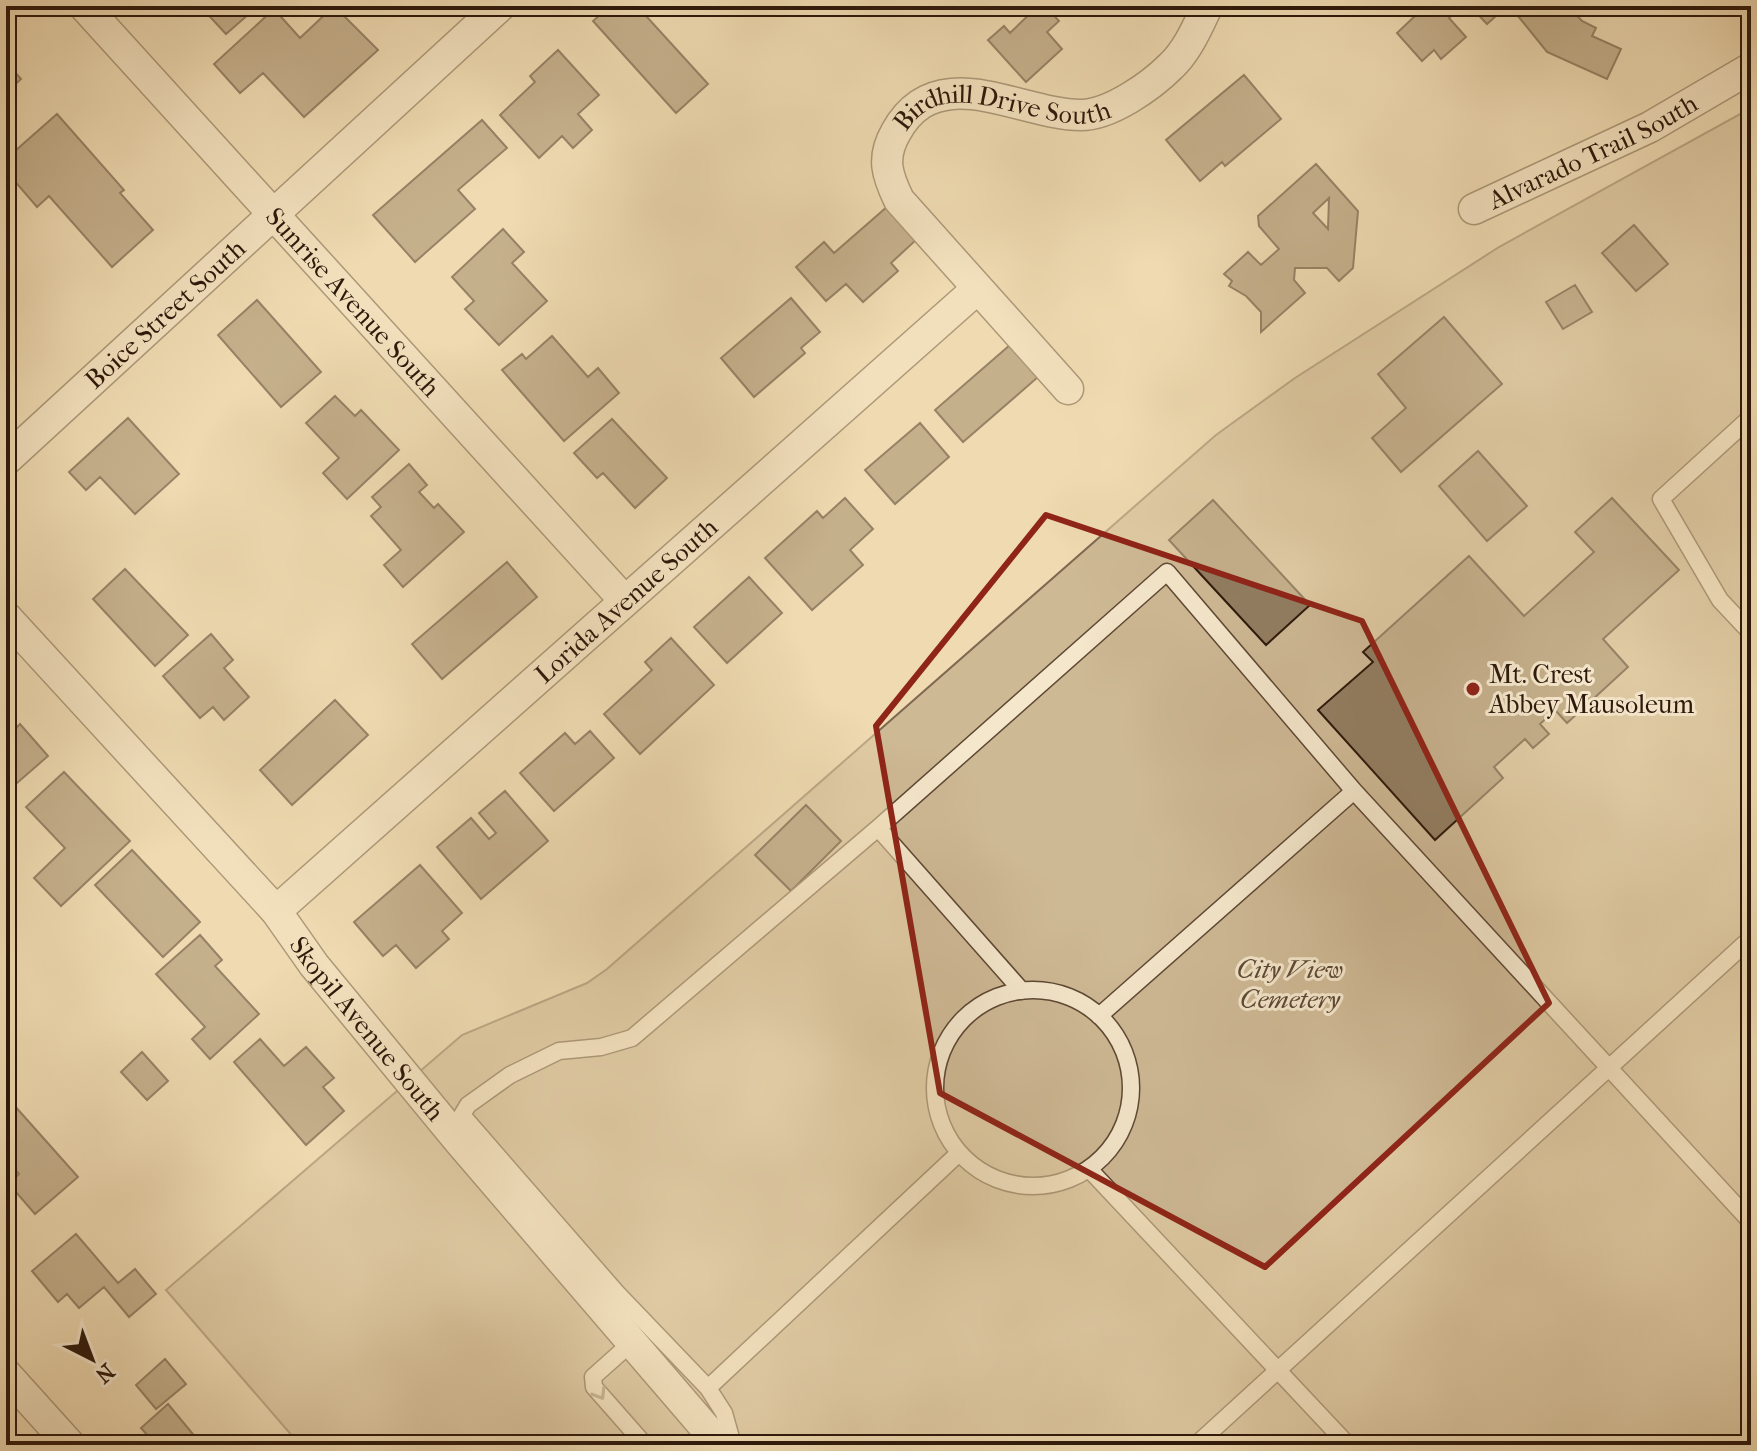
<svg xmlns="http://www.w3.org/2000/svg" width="1757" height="1451" viewBox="0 0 1757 1451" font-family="'IM FELL French Canon',serif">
	<rect width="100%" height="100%" fill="#efdab1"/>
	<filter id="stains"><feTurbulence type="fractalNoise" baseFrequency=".0025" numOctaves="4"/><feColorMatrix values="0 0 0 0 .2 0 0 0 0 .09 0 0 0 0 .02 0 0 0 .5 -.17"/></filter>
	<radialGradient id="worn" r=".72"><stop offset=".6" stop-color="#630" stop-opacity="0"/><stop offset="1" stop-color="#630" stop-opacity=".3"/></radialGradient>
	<path fill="#ceb995" stroke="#7e6850" stroke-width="2" d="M1751 108V1445H300L166 1290 462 1035 587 983 607 969 1216 435 1295 378 1499 247Z"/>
	<path fill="#927d61" stroke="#2d180b" stroke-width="2" fill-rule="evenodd" d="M200 6H258L226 34Z
		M334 6 378 50 304 117 263 73 240 93 214 64 274 9 300 38Z
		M610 6H637L708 84 676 113 593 21Z
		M1038 6H1045L1059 21 1047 32 1062 49 1026 82 988 40 1004 26 1010 33Z
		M1461 6 1449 18 1466 37 1441 59 1434 50 1422 61 1397 33 1417 14 1412 6Z
		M1470 6H1507L1487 24Z
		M1529 6H1568L1582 21 1596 28 1592 36 1621 49 1607 79 1547 52 1518 16Z
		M558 50 599 95 578 114 592 130 573 148 562 136 539 158 500 115 535 82 530 76Z
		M6 62 21 79 6 93Z
		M1244 75 1281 119 1225 166 1222 162 1200 181 1166 140Z
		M57 114 124 190 120 193 153 230 112 267 49 196 37 207 6 171V159Z
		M482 120 507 148 458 190 475 209 415 262 373 215Z
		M1316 164 1358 211 1353 268 1339 281 1327 268H1295L1294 280 1305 293 1261 332V312L1246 296 1229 286 1232 281 1224 274 1248 252 1261 265 1279 249 1259 226 1258 216ZM1329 198 1328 229 1313 213Z
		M888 206 917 239 891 263 898 271 863 302 846 284 826 301 796 267 824 242 834 253Z
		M1634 225 1668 264 1636 291 1602 253Z
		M503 229 524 252 512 263 547 301 499 345 465 309 474 301 452 277Z
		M1575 285 1592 312 1563 329 1546 302Z
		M791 298 820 332 801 348 805 353 754 397 721 358Z
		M257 300 321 372 281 407 218 335Z
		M1444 317 1502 384 1401 472 1372 438 1406 408 1378 374Z
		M552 336 588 377 598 368 619 393 564 441 502 370 522 354 526 359Z
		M1010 345 1038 377 963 442 935 410Z
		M335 396 355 416 361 410 399 450 347 499 323 473 339 458 306 423Z
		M128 418 179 474 135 514 100 477 86 490 69 472Z
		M612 419 667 478 635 508 603 473 597 478 574 453Z
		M920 423 949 457 895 504 865 470Z
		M1478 451 1527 506 1487 541 1439 486Z
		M409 464 427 485 419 492 434 508 438 504 464 532 403 587 384 565 401 550 371 516 381 507 372 497Z
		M845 498 873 529 850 550 863 565 812 610 765 558 817 511 823 518Z
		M1612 498 1679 570 1603 639 1628 667 1567 723 1555 710 1540 724 1549 734 1533 748 1525 739 1494 767 1503 778 1435 840 1318 710 1373 662 1363 652 1469 556 1524 616 1594 552 1575 532Z
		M1213 500 1310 605 1266 645 1169 540Z
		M507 562 537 597 442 679 412 644Z
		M125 569 188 635 155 666 93 599Z
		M749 577 782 613 727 663 694 627Z
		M211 634 233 660 224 668 249 697 224 720 213 707 200 718 163 676Z
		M671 638 714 685 640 754 604 714 652 670 645 662Z
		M335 700 368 735 292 805 260 770Z
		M6 717 16 728 20 724 48 756 9 790Z
		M590 731 614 758 554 811 520 773 565 733 575 744Z
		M64 772 130 841 61 906 34 878 65 848 26 807Z
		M505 791 548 841 481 899 437 847 471 818 489 839 496 833 479 813Z
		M806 805 841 841 791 891 755 855Z
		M132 850 200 922 163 957 95 885Z
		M420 865 462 913 442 931 449 939 416 968 396 945 383 956 354 922Z
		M200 935 222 960 215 966 259 1014 210 1059 192 1039 205 1027 156 974Z
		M260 1039 284 1066 306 1047 334 1078 323 1087 344 1111 306 1145 234 1062Z
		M142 1052 168 1081 147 1100 121 1072Z
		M13 1104 78 1177 35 1214 9 1184 19 1174 6 1159V1110Z
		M76 1234 118 1283 135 1269 156 1294 129 1317 104 1287 79 1308 67 1294 58 1302 32 1271Z
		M165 1359 186 1384 156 1409 136 1385Z
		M168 1404 202 1445H139L149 1437 141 1428Z"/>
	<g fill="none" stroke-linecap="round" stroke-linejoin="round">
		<g stroke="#5e4834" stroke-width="19">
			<path id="service" d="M1751 417 1661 499 1720 600 1751 633
				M878 828 1022 991
				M935 1088a98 98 0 1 1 196 0a98 98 0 1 1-196 0Z
				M1099 1016 1354 791
				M1089 1169 1348 1445
				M630 1344 593 1377 594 1387 645 1445
				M708 1388 959 1153
				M733 1445 724 1413 708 1388 616 1292 462 1115 468 1105 510 1075 559 1051 601 1047 632 1038 878 828 1167 572 1354 791 1751 1222
				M1196 1445 1751 938"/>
		</g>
		<g stroke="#5e4834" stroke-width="33">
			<g id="minor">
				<path id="s1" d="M84 6 624 600"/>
				<path id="s2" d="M1474 209 1650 127 1751 68"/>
				<path id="s3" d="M1068 389 899 200C887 175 881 158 896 132 937 57 1020 115 1081 115 1110 115 1151 86 1171 66 1187 51 1197 28 1206 9"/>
				<path id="s4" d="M6 460 500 6"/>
				<path id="s5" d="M6 617 276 911 314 965 459 1141 720 1445"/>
				<path id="s6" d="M276 911 977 289"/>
				<path d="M6 1374 70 1445"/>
			</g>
		</g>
		<use href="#service" stroke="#f5e7cc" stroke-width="16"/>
		<use href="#minor" stroke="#f5e7cc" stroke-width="30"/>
	</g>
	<defs><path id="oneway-chevron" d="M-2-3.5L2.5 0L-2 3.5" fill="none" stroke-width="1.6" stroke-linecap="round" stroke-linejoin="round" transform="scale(2)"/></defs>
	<use stroke="#9b8a75" href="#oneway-chevron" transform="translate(600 1394) rotate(59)"/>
	<path d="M0 0H1757V1451H0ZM1046 515 1362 621 1549 1003 1265 1267 940 1093 876 726Z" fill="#efdab1" fill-opacity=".55" fill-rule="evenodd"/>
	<path fill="none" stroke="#8f2418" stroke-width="6" stroke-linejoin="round" d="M1046 515 1362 621 1549 1003 1265 1267 940 1093 876 726Z"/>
	<circle fill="#8f2418" stroke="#f5e7cc" stroke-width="3" cx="1473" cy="689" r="8"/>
	<g text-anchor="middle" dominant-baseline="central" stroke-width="6" stroke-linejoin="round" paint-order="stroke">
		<g font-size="26" fill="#2d180b" stroke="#f5e7cc">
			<text stroke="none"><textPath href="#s3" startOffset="444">Birdhill Drive South</textPath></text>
			<text stroke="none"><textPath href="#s2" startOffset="132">Alvarado Trail South</textPath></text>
			<text stroke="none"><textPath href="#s1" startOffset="400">Sunrise Avenue South</textPath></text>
			<text stroke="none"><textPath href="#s4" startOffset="216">Boice Street South</textPath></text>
			<text stroke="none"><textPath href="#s6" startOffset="468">Lorida Avenue South</textPath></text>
			<text stroke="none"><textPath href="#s5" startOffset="548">Skopil Avenue South</textPath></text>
		</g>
		<g font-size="26" fill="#2d180b" stroke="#f5e7cc" text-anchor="start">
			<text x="1489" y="674">Mt. Crest<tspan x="1489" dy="30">Abbey Mausoleum</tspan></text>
		</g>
		<g font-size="26" font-style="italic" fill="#5d4834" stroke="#f5e7cc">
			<text x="1290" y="969">City View<tspan x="1290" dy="30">Cemetery</tspan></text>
		</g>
	</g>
	<rect width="1757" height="1451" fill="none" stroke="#efdab1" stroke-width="32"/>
	<rect x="8" y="8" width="1741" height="1435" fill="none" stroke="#2d180b" stroke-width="4"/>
	<rect x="16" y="16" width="1725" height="1419" fill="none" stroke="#2d180b" stroke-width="2"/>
	<g transform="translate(92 1359) rotate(138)" stroke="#f5e7cc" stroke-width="6" paint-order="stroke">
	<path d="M0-6L14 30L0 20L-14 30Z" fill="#2d180b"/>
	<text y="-12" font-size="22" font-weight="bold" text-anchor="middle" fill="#2d180b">N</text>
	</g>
	<rect width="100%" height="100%" filter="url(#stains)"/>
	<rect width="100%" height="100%" fill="url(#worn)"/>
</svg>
